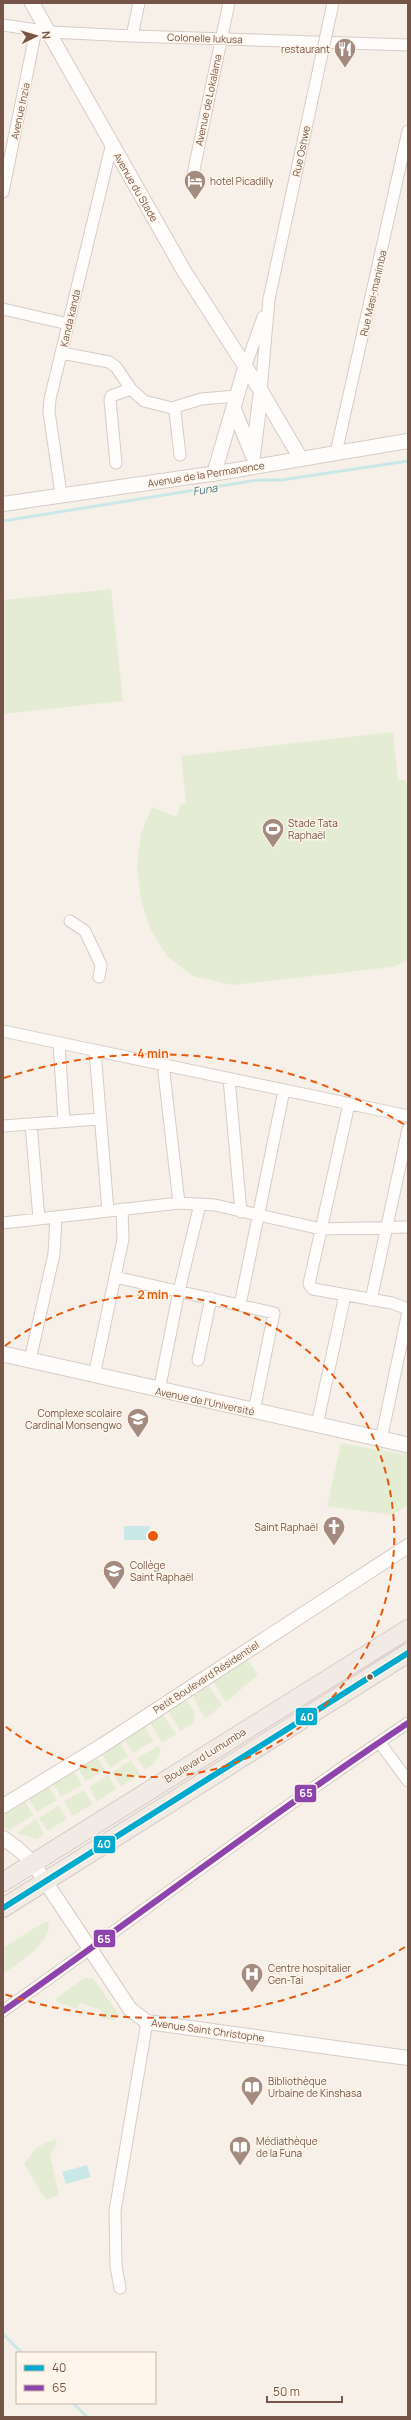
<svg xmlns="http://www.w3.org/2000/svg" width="411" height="2420" viewBox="0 0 411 2420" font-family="Manrope,sans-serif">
	<rect width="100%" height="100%" fill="#f7f0e9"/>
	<path fill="#e4edd3" d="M111 589 123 701 3 714V600Z
		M393 732 398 780H404L408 785V960L393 967 232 985 193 976 167 956 150 929 141 900 137 866 141 833 152 807 177 817 181 803H186L181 756Z
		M341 1443 408 1455V1505L392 1515 327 1506Z
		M247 1659 258 1675 226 1702 212 1680Z
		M208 1685 222 1705 205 1719 192 1694Z
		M186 1701 194 1711 195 1722 180 1731 168 1711Z
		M162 1713 176 1734 162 1743 149 1721Z
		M144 1726 153 1741 133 1753 124 1738Z
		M119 1741 128 1756 110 1768 101 1752Z
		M158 1746 161 1751 155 1762 145 1770 137 1758Z
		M96 1755 105 1770 86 1781 77 1767Z
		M131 1760 140 1774 121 1786 112 1772Z
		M73 1770 82 1785 61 1797 52 1782Z
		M108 1775 116 1789 97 1801 89 1787Z
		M48 1785 57 1800 37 1812 28 1797Z
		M84 1790 93 1804 72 1816 64 1801Z
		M24 1800 33 1815 9 1830 4 1828 3 1812Z
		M59 1806 67 1819 47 1831 39 1818Z
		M36 1819 44 1834 36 1839 17 1833Z
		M44 1922H48L49 1927C44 1949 20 1961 3 1974V1948Z
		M84 1978H93L117 2012 118 2015 114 2020 100 2018 101 2010 80 2003 77 2009 57 2002 56 1998Z
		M55 2139 57 2144 50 2155 59 2195 46 2200 24 2164 37 2147Z"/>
	<path fill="#cae8e8" d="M124 1526H150V1540H124Z
		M87 2165 91 2177 66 2184 62 2172Z"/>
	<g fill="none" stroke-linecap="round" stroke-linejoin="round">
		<path stroke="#cae8e8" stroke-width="3" d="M3 521 258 480H281L408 461
			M3 2334 22 2353
			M73 2403 87 2417"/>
		<g stroke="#d6ccc6" stroke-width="13">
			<path id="minor" d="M3 25 50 32 132 36 408 45
				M132 36 139 3
				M193 174 229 3
				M3 192 36 30
				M3 309 68 324
				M62 353 109 362 116 367 131 389 144 401 172 408 175 412 180 455
				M245 368 263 317
				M261 391 269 299
				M172 408 201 399 237 396
				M336 453 408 131
				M116 463 110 400 111 396 131 389
				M61 494 49 412 50 399 112 143
				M70 921 85 931 101 965 99 977
				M3 1031 408 1116
				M59 1043 64 1121
				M95 1051 108 1211
				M163 1064 179 1203
				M229 1079 241 1212
				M349 1104 309 1284 313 1289 392 1303 408 1309
				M31 1124 39 1219
				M3 1126 99 1119
				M3 1223 179 1203 215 1205 321 1229 408 1227
				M115 1277 274 1313 254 1411
				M371 1300 408 1129
				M240 1305 284 1090
				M30 1360 54 1254 56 1217
				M198 1360 211 1298
				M94 1376 123 1239 122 1209
				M159 1391 179 1291 200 1204
				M317 1425 345 1295
				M381 1440 408 1312
				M380 1743 408 1781
				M3 2011C138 1916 270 1815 408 1723
				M120 2288 116 2266 115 2211 147 2022"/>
		</g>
		<g stroke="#d6ccc6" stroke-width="16">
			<path id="tertiary" d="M32 3 184 271 261 391 301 459
				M234 409 252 454
				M253 456 261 391
				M214 474 245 368
				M3 504 224 472 408 441
				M3 1806 103 1745 408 1546
				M3 1838 17 1848 33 1863 130 2009 147 2022 408 2058"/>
		</g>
		<g stroke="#d6ccc6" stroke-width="17">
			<path id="secondary" d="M3 1354 408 1445"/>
		</g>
		<g stroke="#d6cac5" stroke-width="20">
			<path id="trunk" d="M3 1882 408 1629
				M3 1908 408 1653"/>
		</g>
		<use href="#minor" stroke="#fefdfc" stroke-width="11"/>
		<use href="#tertiary" stroke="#fefdfc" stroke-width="14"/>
		<use href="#secondary" stroke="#fefdfc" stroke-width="15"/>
		<use href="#trunk" stroke="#f2eae4" stroke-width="18"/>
		<g stroke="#d6ccc6" stroke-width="13" stroke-linecap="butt">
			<path id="minor-bridge" d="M269 299 333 3"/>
		</g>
		<use href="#minor-bridge" stroke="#fefdfc" stroke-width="11"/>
		<g stroke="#fff5ea" stroke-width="9">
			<path id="bus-1" d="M3 1908 408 1653"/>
		</g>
		<g stroke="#fff5ea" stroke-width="9">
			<path id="bus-2" d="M3 2011C138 1916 270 1815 408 1723"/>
		</g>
		<use href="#bus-1" stroke="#00a9ce" stroke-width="6"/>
		<use href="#bus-2" stroke="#8e44ad" stroke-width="6"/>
	</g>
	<g fill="none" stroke="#e8590c" stroke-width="2" stroke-dasharray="7 5">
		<path d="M5 1346A241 241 0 1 1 5 1726"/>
		<path d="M405 1947A482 482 0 0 1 4 1994M4 1078A482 482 0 0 1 405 1125"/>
	</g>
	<defs>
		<g id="restaurant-pin" transform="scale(1.15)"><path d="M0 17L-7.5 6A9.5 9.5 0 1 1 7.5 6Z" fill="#a38b80" stroke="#fff5ea"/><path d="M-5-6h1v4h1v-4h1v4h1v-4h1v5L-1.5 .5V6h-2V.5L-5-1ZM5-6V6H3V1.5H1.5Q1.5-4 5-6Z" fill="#fff"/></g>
		<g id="hotel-pin" transform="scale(1.15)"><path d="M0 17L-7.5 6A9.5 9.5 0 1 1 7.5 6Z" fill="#a38b80" stroke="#fff5ea"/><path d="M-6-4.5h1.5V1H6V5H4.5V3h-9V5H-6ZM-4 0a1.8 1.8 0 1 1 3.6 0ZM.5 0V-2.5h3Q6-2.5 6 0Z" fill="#fff"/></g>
		<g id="stadium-pin" transform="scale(1.15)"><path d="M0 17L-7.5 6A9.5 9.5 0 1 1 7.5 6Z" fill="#a38b80" stroke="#fff5ea"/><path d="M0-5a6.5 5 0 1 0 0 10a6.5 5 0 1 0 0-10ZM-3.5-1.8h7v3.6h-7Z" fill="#fff"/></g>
		<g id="school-pin" transform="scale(1.15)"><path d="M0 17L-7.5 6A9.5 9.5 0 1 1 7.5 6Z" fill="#a38b80" stroke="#fff5ea"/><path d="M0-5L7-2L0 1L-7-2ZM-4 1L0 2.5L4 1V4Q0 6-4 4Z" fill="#fff"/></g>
		<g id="church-pin" transform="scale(1.15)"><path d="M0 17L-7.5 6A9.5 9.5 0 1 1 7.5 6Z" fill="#a38b80" stroke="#fff5ea"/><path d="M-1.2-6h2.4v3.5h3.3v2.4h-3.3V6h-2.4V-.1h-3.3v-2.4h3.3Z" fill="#fff"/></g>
		<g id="hospital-pin" transform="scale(1.15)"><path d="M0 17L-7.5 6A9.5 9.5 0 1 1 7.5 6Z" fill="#a38b80" stroke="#fff5ea"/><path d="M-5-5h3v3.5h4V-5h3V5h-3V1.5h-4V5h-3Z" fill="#fff"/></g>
		<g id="library-pin" transform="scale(1.15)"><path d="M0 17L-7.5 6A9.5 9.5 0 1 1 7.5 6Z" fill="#a38b80" stroke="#fff5ea"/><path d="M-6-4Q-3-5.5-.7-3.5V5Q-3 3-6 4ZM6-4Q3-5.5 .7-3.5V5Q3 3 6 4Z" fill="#fff"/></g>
	</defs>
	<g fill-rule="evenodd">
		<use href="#restaurant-pin" x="345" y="49"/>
		<use href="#hotel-pin" x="195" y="181"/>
		<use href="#stadium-pin" x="273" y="829"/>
		<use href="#school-pin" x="138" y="1419"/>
		<use href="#church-pin" x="334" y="1527"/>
		<use href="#school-pin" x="114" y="1571"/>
		<use href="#hospital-pin" x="252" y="1974"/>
		<use href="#library-pin" x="252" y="2087"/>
		<use href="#library-pin" x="240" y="2147"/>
	</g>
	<circle fill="#765548" stroke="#fff5ea" stroke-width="1.5" cx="370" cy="1677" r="3.5"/>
	<g text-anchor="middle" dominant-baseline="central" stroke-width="3" stroke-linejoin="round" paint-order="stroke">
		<g font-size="10" fill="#765548" stroke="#fff5ea">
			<text transform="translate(205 38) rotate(2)">Colonelle lukusa</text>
			<text transform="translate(208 100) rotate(-78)">Avenue de Lokalama</text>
			<text transform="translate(20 111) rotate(-78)">Avenue Inzia</text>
			<text transform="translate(301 151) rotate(-78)">Rue Oshwe</text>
			<text transform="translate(136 187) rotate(60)">Avenue du Stade</text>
			<text transform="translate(373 293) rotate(-77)">Rue Masi-manimba</text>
			<text transform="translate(70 318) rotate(-77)">Kanda kanda</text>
			<text transform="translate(206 474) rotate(-9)">Avenue de la Permanence</text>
			<text transform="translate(205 1401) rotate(12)">Avenue de l’Université</text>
			<text transform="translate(206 1677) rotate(-33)">Petit Boulevard Résidentiel</text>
			<text transform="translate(205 1755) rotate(-32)">Boulevard Lumumba</text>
			<text transform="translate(208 2030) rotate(8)">Avenue Saint Christophe</text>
		</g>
		<g font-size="10" fill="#765548" stroke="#fff5ea" text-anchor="start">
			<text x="330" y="49" text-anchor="end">restaurant</text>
			<text x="210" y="181">hotel Picadilly</text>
			<text x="288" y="823">Stade Tata<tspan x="288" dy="12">Raphaël</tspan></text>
			<text x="122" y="1413" text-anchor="end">Complexe scolaire<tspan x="122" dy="12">Cardinal Monsengwo</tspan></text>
			<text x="318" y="1527" text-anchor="end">Saint Raphaël</text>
			<text x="130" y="1565">Collège<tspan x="130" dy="12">Saint Raphaël</tspan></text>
			<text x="268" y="1968">Centre hospitalier<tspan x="268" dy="12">Gen-Tai</tspan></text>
			<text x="268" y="2081">Bibliothèque<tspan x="268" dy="12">Urbaine de Kinshasa</tspan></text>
			<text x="256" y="2141">Médiathèque<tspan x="256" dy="12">de la Funa</tspan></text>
		</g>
		<g font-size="11" font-style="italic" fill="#3b767d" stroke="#fff5ea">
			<text transform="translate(205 489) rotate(-9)">Funa</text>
		</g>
	</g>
	<circle cx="153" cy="1536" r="6" fill="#e8590c" stroke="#fff5ea" stroke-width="2"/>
	<g font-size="12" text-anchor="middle" font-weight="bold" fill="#e8590c" stroke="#fff5ea" stroke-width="3" stroke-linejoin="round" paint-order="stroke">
		<text x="153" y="1058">4 min</text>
		<text x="153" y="1299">2 min</text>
	</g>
	<g stroke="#fff5ea" stroke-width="1.5">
		<rect x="295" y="1707" width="23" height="19" rx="4" fill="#00a9ce"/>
		<rect x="294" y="1784" width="23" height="19" rx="4" fill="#8e44ad"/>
		<rect x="93" y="1835" width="23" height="19" rx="4" fill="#00a9ce"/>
		<rect x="93" y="1929" width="23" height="19" rx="4" fill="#8e44ad"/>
	</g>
	<g font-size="11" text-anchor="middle" font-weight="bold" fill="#fff">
		<text x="307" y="1721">40</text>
		<text x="306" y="1797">65</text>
		<text x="104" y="1848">40</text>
		<text x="104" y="1943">65</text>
	</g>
	<rect width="411" height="2420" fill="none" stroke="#765548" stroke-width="8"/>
	<rect x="16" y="2352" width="140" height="52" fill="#fff5ea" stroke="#c8b5a9"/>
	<rect x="24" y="2365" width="20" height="6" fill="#00a9ce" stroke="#c8b5a9"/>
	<text x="52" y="2372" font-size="12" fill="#765548">40</text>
	<rect x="24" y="2385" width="20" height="6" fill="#8e44ad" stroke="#c8b5a9"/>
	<text x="52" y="2392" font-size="12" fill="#765548">65</text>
	<g transform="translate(36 36) rotate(85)" stroke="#fff5ea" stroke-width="3" paint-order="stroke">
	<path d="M0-3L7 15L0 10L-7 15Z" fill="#765548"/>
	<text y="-6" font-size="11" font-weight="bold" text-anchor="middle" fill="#765548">N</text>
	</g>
	<path d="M267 2396v6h75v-6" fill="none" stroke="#765548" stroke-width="2"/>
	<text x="273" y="2396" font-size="12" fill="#765548" stroke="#fff5ea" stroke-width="3" paint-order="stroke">50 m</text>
</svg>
